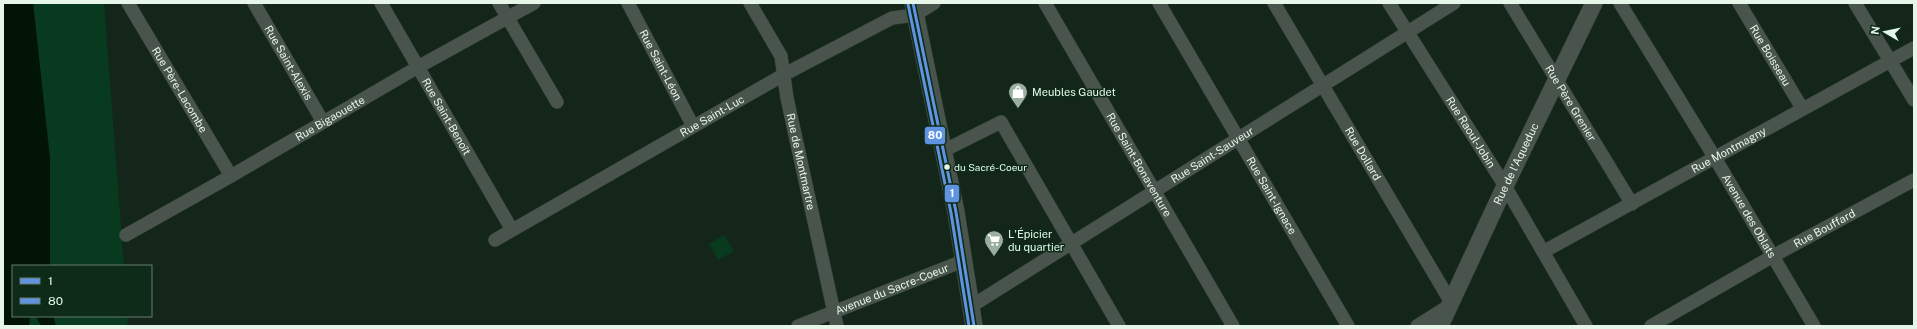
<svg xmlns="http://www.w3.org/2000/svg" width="1917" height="329" viewBox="0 0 1917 329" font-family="'Public Sans',sans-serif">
	<rect width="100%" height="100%" fill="#14251a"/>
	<path fill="#073a1e" d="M33 3H104L124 266H50V159Z
		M724 235 734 251 718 260 709 244Z
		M30 316 37 318 41 326H29Z
		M53 316H127L128 326H56Z"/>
	<path fill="#021406" d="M3 3H33L50 159V266H13V316H30L29 326H3Z
		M33 316H53L56 326H41L37 318Z"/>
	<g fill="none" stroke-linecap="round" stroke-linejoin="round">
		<g stroke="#334037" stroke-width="14">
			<g id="minor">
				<path id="s1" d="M128 3 231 176"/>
				<path id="s2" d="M254 3 323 122"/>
				<path id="s3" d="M381 3 512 230"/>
				<path d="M499 3 557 102"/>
				<path id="s4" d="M628 3 693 126"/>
				<path id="s5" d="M750 3 781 56 787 98 837 326"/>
				<path id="s6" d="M1045 3 1233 326"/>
				<path id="s7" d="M1159 3 1348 326"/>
				<path id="s8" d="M1274 3 1452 304 1417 326"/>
				<path id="s9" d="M1389 3 1505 186 1586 326"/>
				<path id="s10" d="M1510 3 1632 204"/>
				<path id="s11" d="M1620 3 1715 158 1814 326"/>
				<path id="s12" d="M1739 3 1802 108"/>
				<path d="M1855 3 1914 100"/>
				<path d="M943 151 1001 122 1119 326"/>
				<path id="s13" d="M126 235 231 176 418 67 534 3"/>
				<path id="s14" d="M495 240 785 74 892 18 915 15 934 3"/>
				<path id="s15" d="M1543 252 1914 48"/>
				<path id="s16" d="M970 307 1454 3"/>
				<path id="s17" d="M798 326 963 261"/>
				<path id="s18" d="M1651 326 1773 256 1914 180"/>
			</g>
		</g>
		<g stroke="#334037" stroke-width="18">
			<g id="tertiary">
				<path d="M913 3 956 212 974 326"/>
				<path id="s19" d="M1440 326 1505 186 1594 3"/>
			</g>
		</g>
		<use href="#minor" stroke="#49544c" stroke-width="13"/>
		<use href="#tertiary" stroke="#49544c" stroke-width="17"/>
		<g stroke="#0e2b19" stroke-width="6">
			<path id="bus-1" d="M913 3 956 212 974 326"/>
		</g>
		<g stroke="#0e2b19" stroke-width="6">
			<path id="bus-2" d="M908 4 951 213 969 326"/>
		</g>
		<use href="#bus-1" stroke="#6094e1" stroke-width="3"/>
		<use href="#bus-2" stroke="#6094e1" stroke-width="3"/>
	</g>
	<defs>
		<g id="shop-pin" transform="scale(1)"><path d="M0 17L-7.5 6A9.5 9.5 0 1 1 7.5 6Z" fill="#9caea1" stroke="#0e2b19"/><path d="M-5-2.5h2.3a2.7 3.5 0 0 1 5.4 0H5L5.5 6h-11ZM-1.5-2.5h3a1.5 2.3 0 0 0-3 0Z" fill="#fff"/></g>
		<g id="supermarket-pin" transform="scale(1)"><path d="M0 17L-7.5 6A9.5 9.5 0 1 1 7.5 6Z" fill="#9caea1" stroke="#0e2b19"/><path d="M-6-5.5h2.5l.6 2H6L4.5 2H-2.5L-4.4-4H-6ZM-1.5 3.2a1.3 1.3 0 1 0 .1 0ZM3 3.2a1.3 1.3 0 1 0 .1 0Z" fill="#fff"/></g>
	</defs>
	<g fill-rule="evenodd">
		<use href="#shop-pin" x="1018" y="92"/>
		<use href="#supermarket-pin" x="994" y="240"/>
	</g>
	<circle fill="#e6f7ea" stroke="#0e2b19" stroke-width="1.5" cx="947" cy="167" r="3.5"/>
	<g text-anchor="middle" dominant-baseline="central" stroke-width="3" stroke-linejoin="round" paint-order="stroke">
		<g font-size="10" fill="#e6f7ea" stroke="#0e2b19" text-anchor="start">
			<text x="954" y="167">du Sacré-Coeur</text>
		</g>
		<g font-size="11" fill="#e6f7ea" stroke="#0e2b19">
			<text stroke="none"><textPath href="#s12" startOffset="61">Rue Boisseau</textPath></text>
			<text stroke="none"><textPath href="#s2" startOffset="69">Rue Saint-Alexis</textPath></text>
			<text stroke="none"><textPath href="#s4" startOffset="70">Rue Saint-Léon</textPath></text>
			<text stroke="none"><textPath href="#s1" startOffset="101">Rue Père-Lacombe</textPath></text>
			<text stroke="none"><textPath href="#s10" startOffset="117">Rue Père Grenier</textPath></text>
			<text stroke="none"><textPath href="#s14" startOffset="250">Rue Saint-Luc</textPath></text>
			<text stroke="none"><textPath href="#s3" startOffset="131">Rue Saint-Benoît</textPath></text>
			<text stroke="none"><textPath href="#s13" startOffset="235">Rue Bigaouette</textPath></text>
			<text stroke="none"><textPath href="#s9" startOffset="153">Rue Raoul-Jobin</textPath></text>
			<text stroke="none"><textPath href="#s15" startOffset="212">Rue Montmagny</textPath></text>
			<text stroke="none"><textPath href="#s8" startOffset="175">Rue Dollard</textPath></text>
			<text stroke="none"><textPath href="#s16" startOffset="286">Rue Saint-Sauveur</textPath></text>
			<text stroke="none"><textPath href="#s5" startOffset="169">Rue de Montmartre</textPath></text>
			<text stroke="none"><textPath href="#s19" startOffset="179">Rue de l'Aqueduc</textPath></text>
			<text stroke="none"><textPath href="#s6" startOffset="187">Rue Saint-Bonaventure</textPath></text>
			<text stroke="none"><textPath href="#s7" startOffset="223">Rue Saint-Ignace</textPath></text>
			<text stroke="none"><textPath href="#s11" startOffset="249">Avenue des Oblats</textPath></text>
			<text stroke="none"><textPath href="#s18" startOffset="199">Rue Bouffard</textPath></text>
			<text stroke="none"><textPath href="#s17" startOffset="101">Avenue du Sacre-Coeur</textPath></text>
		</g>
		<g font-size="11" fill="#e6f7ea" stroke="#0e2b19" text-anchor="start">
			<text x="1032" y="92">Meubles Gaudet</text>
			<text x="1008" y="234">L'Épicier<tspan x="1008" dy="13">du quartier</tspan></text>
		</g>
	</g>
	<g stroke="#0e2b19" stroke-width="1.5">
		<rect x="924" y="126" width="22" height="19" rx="4" fill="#6094e1"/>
		<rect x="944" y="184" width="16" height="19" rx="4" fill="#6094e1"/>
	</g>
	<g font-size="11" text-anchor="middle" font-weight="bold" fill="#fff">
		<text x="935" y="139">80</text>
		<text x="952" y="197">1</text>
	</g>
	<rect width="1917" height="329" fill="none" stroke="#e6f7ea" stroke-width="8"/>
	<rect x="12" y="265" width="140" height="52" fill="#0e2b19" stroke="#647d6d"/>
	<rect x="20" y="278" width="20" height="6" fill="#6094e1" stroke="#647d6d"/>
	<text x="48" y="285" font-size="12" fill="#e6f7ea">1</text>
	<rect x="20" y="298" width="20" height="6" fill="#6094e1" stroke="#647d6d"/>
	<text x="48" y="305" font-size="12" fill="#e6f7ea">80</text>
	<g transform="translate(1885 32) rotate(279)" stroke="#0e2b19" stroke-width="3" paint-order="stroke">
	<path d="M0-3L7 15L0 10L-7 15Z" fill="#e6f7ea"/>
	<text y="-6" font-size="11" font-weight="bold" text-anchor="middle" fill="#e6f7ea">N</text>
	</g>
</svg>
